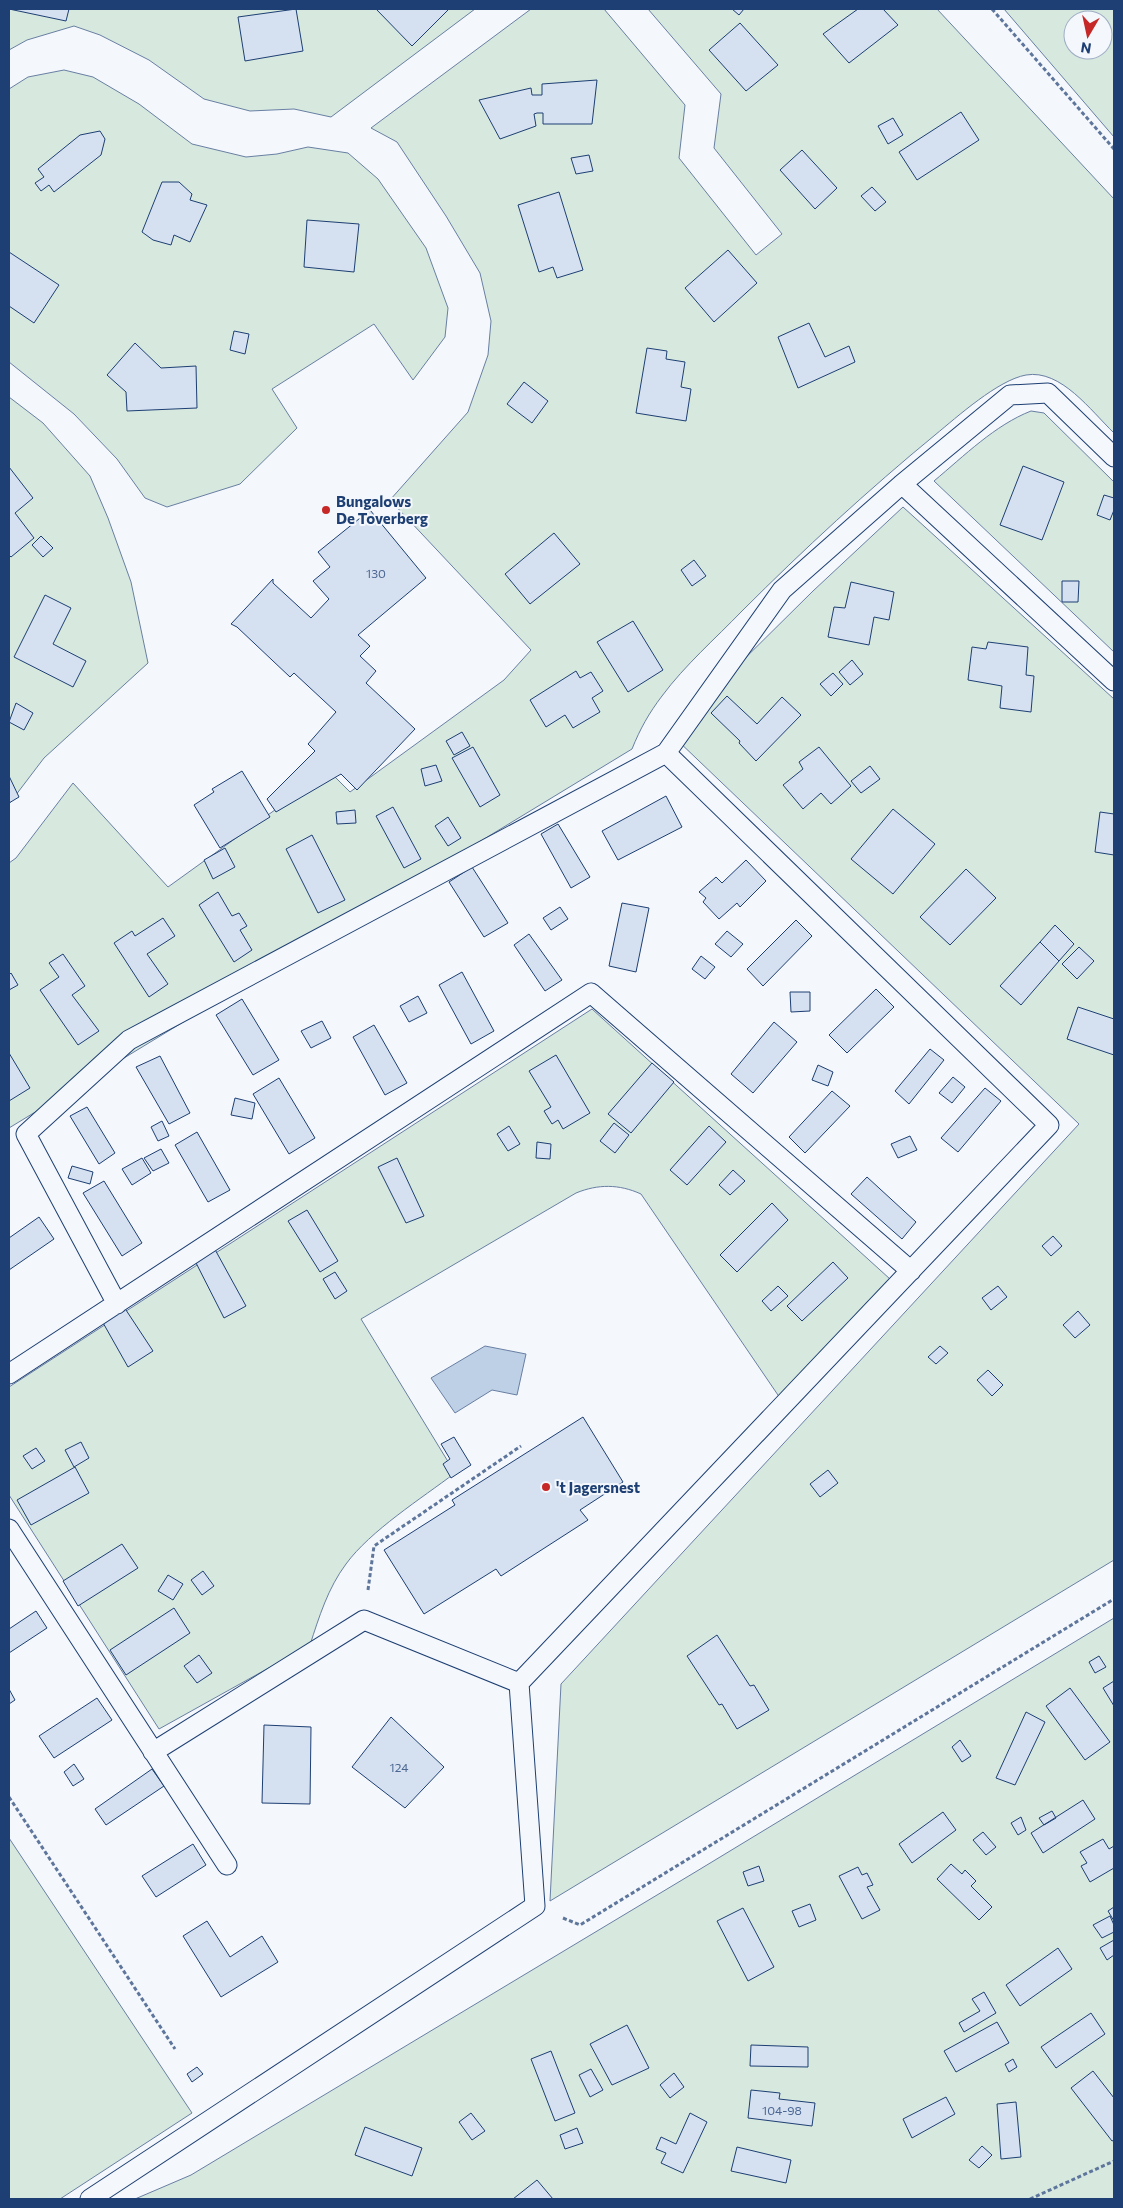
<svg xmlns="http://www.w3.org/2000/svg" width="1123" height="2208" viewBox="0 0 1123 2208" font-family="Commissioner,sans-serif">
	<rect width="100%" height="100%" fill="#f4f7fb"/>
	<path fill="#d7e8df" stroke="#687fa3" fill-rule="evenodd" d="M9 9H475L331 117 294 109 250 111 204 99 149 60 100 35 74 26 27 40 9 50Z
		M531 9H604L685 105 679 158 756 255 782 234 714 148 721 94 648 9H937L1114 199V433C1091 411 1061 369 1026 375 998 380 957 417 935 435 868 490 804 549 742 611 715 639 685 665 662 696 649 713 640 729 632 749L9 1128V863L16 858 73 783 168 887 329 771 350 792 504 680 531 650 390 500 468 412 488 355 491 321 480 273 446 216 397 142 371 128Z
		M1004 9H1114V137ZM1073 20H1103V50H1073Z
		M64 70 93 77 139 104 192 144 246 157 277 154 308 147 348 153 378 179 426 248 448 308 445 337 413 380 374 324 272 389 297 428 240 484 167 507 145 498 117 459 74 414 9 362V89L28 77Z
		M9 397 43 423 90 476 108 518 131 582 148 663 44 758 9 804Z
		M1031 411 1044 413 1114 482V652L934 481C964 456 995 425 1031 411Z
		M903 507 1114 699V1560L550 1901 561 1684 1079 1124 675 738 721 682 813 591Z
		M592 1009 890 1279 780 1398 641 1194C619 1184 598 1184 576 1193L361 1319 455 1473C422 1498 370 1531 346 1564 328 1588 319 1617 310 1645L159 1729 9 1495V1387Z
		M1114 1618V2199H135L191 2175 697 1871Z
		M9 1838 192 2113 60 2199H9Z"/>
	<path fill="#bed0e5" stroke="#687fa3" d="M485 1346 526 1354 517 1395 492 1390 455 1413 431 1378Z"/>
	<path fill="#d5e0f0" stroke="#1d3f73" d="M9 9H69L66 21Z
		M296 9 303 51 245 61 238 17Z
		M376 9H449L412 46Z
		M732 9H744L739 15Z
		M858 9H883L898 25 849 63 823 34Z
		M740 23 778 65 746 91 709 50Z
		M597 80 592 124H543V113H537L534 114 536 126 500 139 479 100 531 88 532 95H542V84Z
		M961 112 979 140 917 180 899 152Z
		M893 118 903 135 888 144 878 126Z
		M100 131 105 139 101 155 54 192 49 185 41 191 35 183 44 177 38 169 80 135Z
		M802 150 837 188 815 209 780 170Z
		M589 155 593 171 576 174 571 158Z
		M162 182H179L192 194 190 200 207 205 190 242 174 235 171 245 153 240 142 232Z
		M872 187 886 202 875 211 861 196Z
		M559 192 583 270 557 278 553 267 539 272 518 205Z
		M307 220 359 224 354 272 304 267Z
		M728 250 757 283 714 322 685 288Z
		M9 252 59 285 34 323 9 306Z
		M809 323 825 357 849 346 855 362 798 388 778 337Z
		M234 331 249 334 245 354 230 350Z
		M135 343 161 368 196 366 197 408 127 411 126 392 107 375Z
		M647 348 667 351 666 359 685 362 681 387 691 389 686 421 636 413Z
		M524 382 548 401 532 423 507 404Z
		M1023 466 1064 482 1042 540 1000 525Z
		M9 467 33 498 15 513 34 538 11 557 9 555Z
		M1104 495 1114 498V510L1110 520 1097 515Z
		M370 510 426 578 358 635 370 646 360 656 376 671 366 683 415 729 357 790 341 774 276 812 267 799 315 751 308 744 336 712 294 673 290 677 237 627 231 624 273 579V583L311 618 329 599 313 581 330 567 318 552Z
		M554 533 580 564 530 604 505 574Z
		M41 536 53 548 43 557 32 545Z
		M694 560 706 576 692 586 681 570Z
		M1062 581H1079L1078 602H1062Z
		M851 582 894 592 889 620 874 617 869 645 828 637 834 607 845 608Z
		M45 595 71 608 53 644 86 661 73 687 14 657Z
		M633 621 663 670 628 692 597 642Z
		M988 642 1028 647 1026 675 1034 676 1031 712 1000 708 1002 686 968 680 972 647 986 649Z
		M852 660 863 674 850 685 839 672Z
		M576 671 580 678 591 672 603 691 592 698 600 712 573 728 565 715 546 727 530 700Z
		M833 673 843 684 831 696 820 684Z
		M727 696 757 724 782 697 801 715 756 761 739 743 740 741 711 713Z
		M16 703 33 713 24 730 9 722Z
		M462 732 470 746 454 755 446 741Z
		M473 747 500 795 480 807 452 758Z
		M819 747 851 786 831 804 821 793 803 809 783 785 803 769 799 762Z
		M436 765 442 781 425 786 421 769Z
		M870 766 880 779 861 793 851 781Z
		M242 771 270 817 220 848 194 805 214 792 212 789Z
		M9 776 19 797 9 803Z
		M666 796 682 827 618 860 602 831Z
		M393 807 421 859 404 868 376 816Z
		M893 809 935 844 893 894 851 859Z
		M355 810 356 823 337 824 336 812Z
		M1100 812 1114 814V855L1095 852Z
		M448 817 461 838 448 846 435 826Z
		M558 824 590 877 571 888 541 834Z
		M312 835 345 900 318 913 286 849Z
		M225 848 235 867 213 879 204 860Z
		M746 860 766 881 740 907 737 903 719 919 703 902 706 898 699 892 716 877 722 883Z
		M472 867 508 923 484 937 449 882Z
		M966 869 996 898 950 945 920 917Z
		M218 892 232 916 239 913 247 926 240 930 252 950 234 962 199 905Z
		M622 903 649 908 636 972 609 966Z
		M560 907 568 919 551 930 543 918Z
		M163 918 175 936 147 954 168 984 149 997 114 943 132 931 135 936Z
		M796 920 812 936 763 986 747 969Z
		M1055 925 1074 944 1059 961 1040 942Z
		M727 931 743 944 731 957 715 944Z
		M529 934 562 980 545 991 514 945Z
		M1040 942 1059 961 1021 1005 1000 986Z
		M1079 947 1094 961 1077 979 1062 964Z
		M63 954 85 986 72 995 99 1031 78 1045 40 990 59 977 49 963Z
		M701 956 715 967 705 979 692 969Z
		M462 972 494 1031 471 1044 439 985Z
		M11 973 18 985 9 990V975Z
		M876 989 894 1007 847 1053 829 1035Z
		M790 992H810V1011L791 1012Z
		M418 996 427 1013 409 1022 400 1006Z
		M242 999 279 1060 253 1075 216 1015Z
		M1078 1007 1114 1019V1055L1067 1039Z
		M322 1021 331 1038 311 1048 301 1031Z
		M774 1022 797 1042 753 1093 731 1074Z
		M374 1025 407 1083 385 1095 353 1037Z
		M930 1049 944 1060 909 1104 895 1091Z
		M9 1053 30 1088 9 1101Z
		M556 1055 590 1113 563 1129 558 1120 552 1124 544 1111 551 1107 529 1071Z
		M160 1056 190 1113 169 1124 136 1067Z
		M652 1063 674 1082 631 1133 608 1114Z
		M818 1065 833 1072 828 1086 812 1080Z
		M953 1077 965 1087 952 1103 939 1093Z
		M279 1078 315 1138 289 1154 253 1094Z
		M985 1088 1001 1101 958 1152 941 1138Z
		M832 1091 850 1106 805 1153 789 1137Z
		M235 1098 255 1103 252 1119 231 1115Z
		M87 1107 115 1153 99 1164 70 1116Z
		M162 1121 169 1136 158 1141 151 1127Z
		M614 1123 629 1135 615 1153 600 1141Z
		M509 1126 520 1144 508 1151 497 1134Z
		M709 1126 726 1142 687 1185 670 1170Z
		M197 1132 230 1190 208 1202 175 1145Z
		M910 1136 917 1150 898 1158 891 1144Z
		M537 1142 551 1144 550 1159 536 1158Z
		M161 1149 169 1163 153 1171 144 1158Z
		M142 1158 151 1173 132 1185 122 1169Z
		M397 1158 424 1216 406 1223 378 1167Z
		M72 1166 93 1172 90 1184 68 1178Z
		M733 1170 745 1181 730 1195 719 1185Z
		M867 1177 916 1222 902 1239 851 1194Z
		M104 1181 142 1243 122 1256 83 1193Z
		M772 1203 788 1220 737 1272 720 1255Z
		M307 1210 338 1261 320 1272 288 1221Z
		M39 1217 54 1239 9 1270V1238Z
		M1053 1236 1062 1246 1051 1256 1042 1246Z
		M212 1244 246 1306 224 1318 192 1255Z
		M833 1262 848 1278 802 1321 787 1306Z
		M335 1272 347 1291 335 1299 323 1279Z
		M778 1286 788 1296 771 1311 762 1301Z
		M998 1286 1007 1297 991 1310 982 1298Z
		M124 1307 153 1351 128 1367 102 1321Z
		M1078 1311 1090 1325 1075 1338 1063 1325Z
		M940 1346 948 1353 936 1364 928 1357Z
		M988 1370 1003 1385 992 1396 977 1380Z
		M583 1417 623 1482 580 1510 588 1520 501 1576 496 1569 424 1614 384 1550 455 1505 452 1500Z
		M454 1437 471 1465 451 1478 443 1464 450 1459 441 1444Z
		M81 1442 89 1458 74 1467 65 1450Z
		M36 1448 45 1461 32 1469 23 1456Z
		M75 1467 89 1493 31 1525 17 1500Z
		M828 1470 838 1483 820 1497 810 1484Z
		M122 1544 138 1568 78 1606 63 1581Z
		M203 1571 214 1586 202 1595 191 1580Z
		M168 1575 183 1584 173 1600 158 1591Z
		M174 1608 190 1633 126 1675 110 1650Z
		M36 1611 47 1628 9 1653V1629Z
		M717 1635 750 1686 754 1685 769 1710 737 1729 722 1704 719 1705 687 1656Z
		M199 1655 212 1673 197 1683 184 1666Z
		M1099 1656 1106 1667 1095 1673 1089 1662Z
		M1114 1681V1706L1103 1688Z
		M1070 1688 1110 1742 1085 1760 1046 1706Z
		M9 1689 15 1700 9 1704Z
		M97 1698 112 1720 54 1758 39 1736Z
		M1026 1712 1045 1722 1015 1785 996 1778Z
		M391 1717 444 1767 405 1808 352 1767Z
		M264 1725 311 1727 310 1804 262 1803Z
		M960 1740 971 1756 962 1762 952 1747Z
		M74 1764 84 1779 73 1786 64 1772Z
		M152 1769 164 1786 106 1825 95 1809Z
		M1083 1800 1095 1819 1043 1853 1031 1833Z
		M1052 1811 1056 1818 1044 1825 1039 1818Z
		M943 1812 956 1830 912 1863 899 1844Z
		M1021 1817 1026 1830 1018 1835 1011 1823Z
		M983 1832 996 1847 986 1855 973 1840Z
		M1103 1839 1109 1849 1114 1846V1868L1090 1882 1081 1866 1087 1863 1080 1852Z
		M193 1844 206 1865 156 1897 142 1876Z
		M951 1864 962 1874 965 1870 976 1881 971 1886 992 1907 979 1920 937 1879Z
		M759 1866 764 1881 748 1886 743 1872Z
		M858 1867 862 1875 867 1873 873 1885 867 1887 880 1910 862 1919 839 1876Z
		M810 1904 816 1920 799 1927 792 1911Z
		M1114 1907V1921L1108 1911Z
		M743 1908 774 1967 748 1981 717 1921Z
		M1110 1916 1114 1925V1932L1102 1938 1093 1925Z
		M207 1921 230 1957 262 1936 278 1962 221 1997 183 1936Z
		M1114 1940V1955L1107 1960 1100 1948Z
		M1058 1948 1072 1969 1020 2006 1006 1985Z
		M984 1992 996 2013 964 2032 959 2023 980 2011 972 1999Z
		M1091 2013 1105 2034 1056 2068 1041 2047Z
		M997 2022 1009 2043 956 2072 944 2051Z
		M627 2025 649 2068 612 2085 590 2044Z
		M751 2045 808 2047V2067L750 2066Z
		M551 2051 575 2113 555 2121 531 2059Z
		M1013 2059 1017 2067 1009 2072 1005 2064Z
		M197 2067 203 2074 192 2082 187 2074Z
		M591 2069 603 2090 590 2097 579 2075Z
		M1093 2071 1114 2098V2140L1112 2141 1071 2088Z
		M674 2073 684 2087 670 2098 660 2085Z
		M751 2090 780 2093 779 2099 815 2103 812 2126 748 2118Z
		M946 2097 955 2114 912 2138 903 2119Z
		M1016 2102 1021 2157 1001 2159 997 2104Z
		M471 2113 485 2131 472 2140 459 2122Z
		M690 2113 707 2122 683 2173 661 2163 666 2153 656 2149 661 2137 676 2144Z
		M365 2127 422 2148 412 2176 355 2155Z
		M577 2128 583 2143 565 2149 560 2135Z
		M982 2146 992 2155 979 2168 969 2160Z
		M737 2147 791 2160 786 2183 731 2171Z
		M537 2180 553 2199H513Z"/>
	<g fill="none" stroke-linecap="round" stroke-linejoin="round">
		<g stroke="#1d3f73" stroke-width="21">
			<path id="lane" d="M902 484 1114 681
				M117 1304 26 1134 129 1040 666 753
				M9 1374 591 993 911 1271
				M9 1529 227 1865
				M153 1752 364 1620 519 1683
				M90 2199 535 1906 519 1683 1049 1125 666 753 782 590 902 484 1010 395 1048 393 1114 457"/>
		</g>
		<path stroke="#5e769c" stroke-width="3" stroke-dasharray="4 2.5" stroke-linecap="butt" d="M992 9 1114 149
			M368 1590 374 1546 521 1446
			M9 1797 175 2049
			M563 1918 580 1925 1114 1599
			M1030 2199 1114 2161"/>
		<use href="#lane" stroke="#f4f7fb" stroke-width="19"/>
	</g>
	<g fill="#c62828" stroke="#f4f7fb" stroke-width="2">
		<circle cx="326" cy="510" r="5"/>
		<circle cx="546" cy="1487" r="5"/>
	</g>
	<g text-anchor="middle" dominant-baseline="central" stroke-width="4" stroke-linejoin="round" paint-order="stroke">
		<g font-size="12" fill="#4b6792">
			<text x="376" y="573">130</text>
			<text x="399" y="1767">124</text>
			<text x="782" y="2110">104-98</text>
		</g>
		<g font-size="15" font-weight="bold" fill="#1d3f73" stroke="#f4f7fb" text-anchor="start">
			<text x="336" y="501">Bungalows<tspan x="336" dy="17">De Toverberg</tspan></text>
			<text x="556" y="1487">'t Jagersnest</text>
		</g>
	</g>
	<rect width="1123" height="2208" fill="none" stroke="#1d3f73" stroke-width="20"/>
	<g transform="translate(1088 35) rotate(189)"><circle r="24" fill="#f4f7fb" stroke="#9eadc5"/>
	<path d="M0-4L9 19L0 12L-9 19Z" fill="#c62828"/>
	<text y="-8" font-size="14" font-weight="bold" text-anchor="middle" fill="#1d3f73">N</text>
	</g>
</svg>
